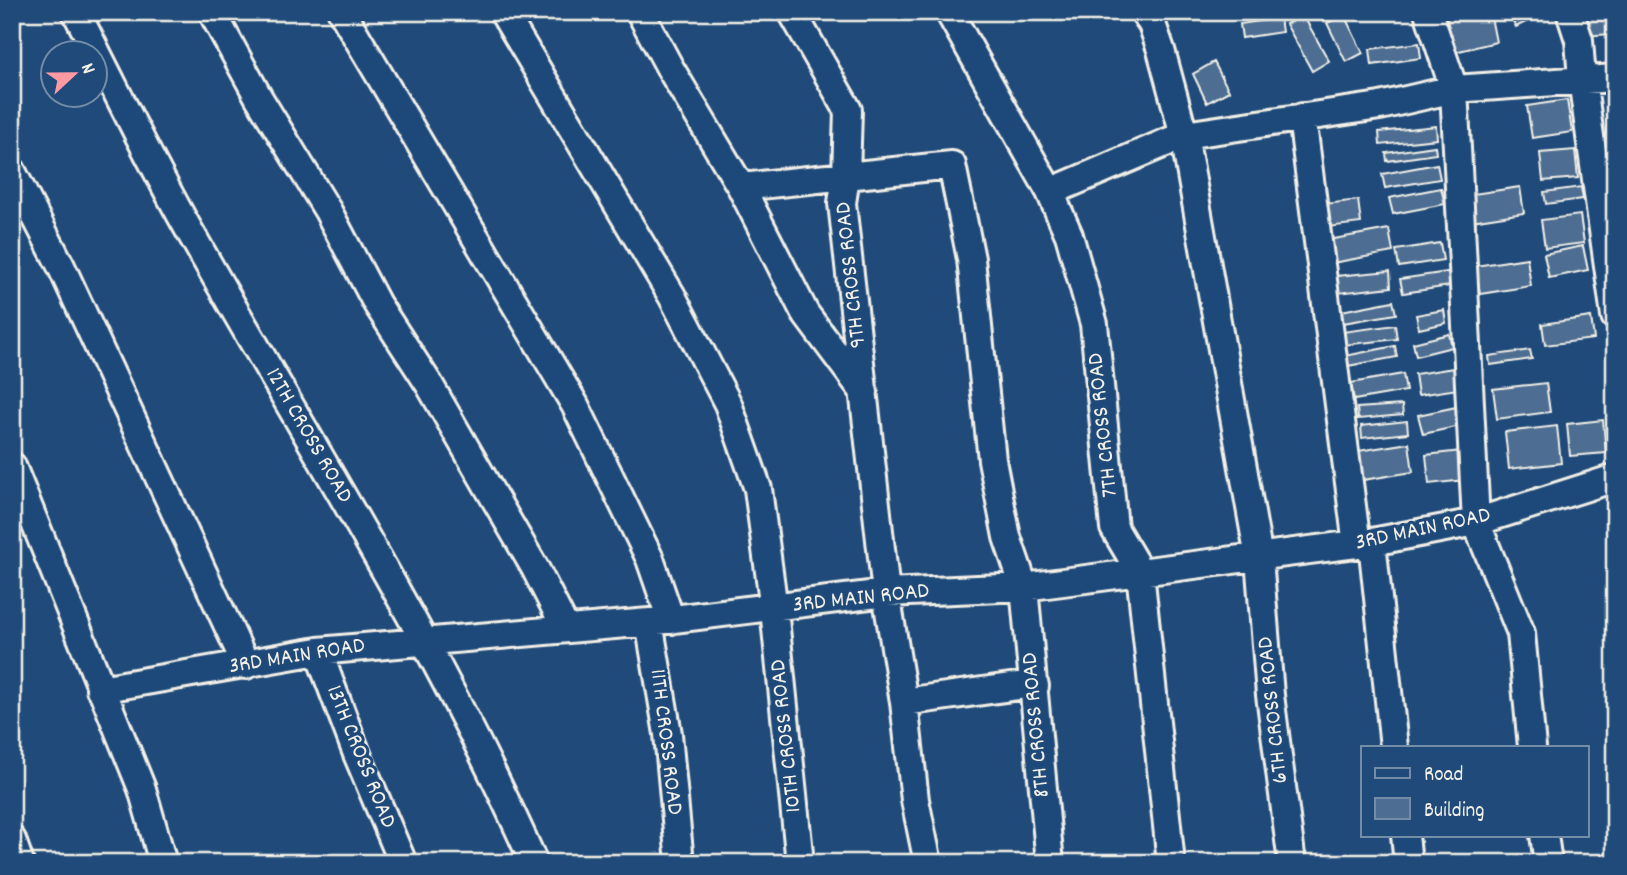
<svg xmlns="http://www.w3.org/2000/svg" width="1627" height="875" viewBox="0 0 1627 875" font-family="Dekko,sans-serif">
	<rect width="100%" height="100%" fill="#1f4a7a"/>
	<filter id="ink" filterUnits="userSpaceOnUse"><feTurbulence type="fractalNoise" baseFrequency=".0143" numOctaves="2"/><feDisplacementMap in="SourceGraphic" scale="14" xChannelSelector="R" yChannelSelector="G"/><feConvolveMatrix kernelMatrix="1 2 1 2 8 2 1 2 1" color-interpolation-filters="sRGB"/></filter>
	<g filter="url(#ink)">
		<path fill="#4d6e92" stroke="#f4f1e8" stroke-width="2" d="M1445 12H1490L1496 42 1455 52Z
			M1508 12H1546L1516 27Z
			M1610 14 1611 34 1582 36 1581 15Z
			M1303 15 1329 61 1312 71 1286 24Z
			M1344 15 1363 53 1346 62 1327 23Z
			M1280 18 1282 32 1242 38 1240 24Z
			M1419 43 1421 58 1372 65 1370 49Z
			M1214 62 1229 91 1207 103 1193 74Z
			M1567 100 1572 132 1532 138 1527 106Z
			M1436 126 1437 139 1380 145 1379 132Z
			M1615 134V148H1610L1608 135Z
			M1435 146 1436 154 1387 161 1386 153Z
			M1575 150 1578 178 1543 181 1540 153Z
			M1437 164 1440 179 1385 188 1382 174Z
			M1520 187 1524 213 1471 221 1467 195Z
			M1581 187 1583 199 1546 204 1544 192Z
			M1441 188 1445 204 1393 214 1389 198Z
			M1358 200 1361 223 1328 227 1325 204Z
			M1580 215 1584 243 1545 248 1541 220Z
			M1389 229 1393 252 1332 263 1328 240Z
			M1440 243 1443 260 1399 267 1396 250Z
			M1583 246 1588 270 1549 278 1544 254Z
			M1527 258 1531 286 1480 294 1475 266Z
			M1390 271 1391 287 1338 293 1336 276Z
			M1448 272 1450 286 1403 293 1400 279Z
			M1393 301 1396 314 1343 323 1341 311Z
			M1444 310 1446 323 1419 329 1416 315Z
			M1591 317 1594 339 1545 345 1542 324Z
			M1395 325 1397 339 1343 345 1342 332Z
			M1449 334 1452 347 1416 356 1413 343Z
			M1395 346 1397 357 1342 367 1340 357Z
			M1530 350 1532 359 1490 365 1489 356Z
			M1454 368 1458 389 1418 395 1415 374Z
			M1403 374 1406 391 1354 400 1351 383Z
			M1546 383 1550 412 1497 419 1493 389Z
			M1402 405 1403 415 1358 419 1357 408Z
			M1461 406 1465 425 1423 434 1418 415Z
			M1603 420 1606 453 1570 456 1567 424Z
			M1407 421 1408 433 1362 438 1361 426Z
			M1557 426 1561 463 1509 469 1505 432Z
			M1409 443 1413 472 1363 480 1358 451Z
			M1470 450 1474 479 1429 484 1426 455Z"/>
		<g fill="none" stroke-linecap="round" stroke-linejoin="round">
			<g stroke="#f4f1e8" stroke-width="32">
				<path id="minor" d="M76 12C115 87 151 164 193 237 310 445 437 643 534 863
					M212 12 259 98 328 211 377 304 429 384 491 492 535 568 566 629
					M342 12 575 405 650 559 671 620
					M503 12 672 296 728 404 758 489 774 609 800 863
					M640 12 670 68 741 187 846 176 848 110 792 12
					M949 12 1050 192 1069 235 1094 324 1114 528 1140 572 1171 863
					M1144 12 1152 24 1161 50 1184 135 1259 558 1270 695 1292 863
					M1428 12 1454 89 1476 522 1521 633 1532 747
					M1570 12 1579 40 1582 79 1615 316
					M1302 117 1357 545
					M12 171 61 266 246 665
					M741 187 805 313 864 392
					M1050 192 1184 135 1380 106 1454 89 1615 78
					M12 466 142 789 163 863
					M1372 542 1394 747
					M649 622 668 734 680 863
					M318 651 357 754 403 863
					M100 689 318 651 649 622 886 593 1024 587 1372 542 1476 522 1615 478
					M904 702 1033 684 1035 686
					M1405 835 1408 863
					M1544 835 1548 863
					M12 840 20 863
					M928 863 915 800 904 702 886 593 842 203 846 176 952 165 971 259 992 460 1007 537 1024 587 1050 863"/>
			</g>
			<use href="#minor" stroke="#1f4a7a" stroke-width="26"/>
		</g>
	</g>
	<g text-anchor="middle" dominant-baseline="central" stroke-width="6" stroke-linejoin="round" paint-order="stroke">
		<g font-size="23" fill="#f4f1e8" stroke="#1f4a7a">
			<text transform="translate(852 275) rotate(-96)">9TH CROSS ROAD</text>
			<text transform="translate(1104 425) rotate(-96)">7TH CROSS ROAD</text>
			<text transform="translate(308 436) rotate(60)">12TH CROSS ROAD</text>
			<text transform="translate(1423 530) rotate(-12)">3RD MAIN ROAD</text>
			<text transform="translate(861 599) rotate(-6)">3RD MAIN ROAD</text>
			<text transform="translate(297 657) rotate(-9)">3RD MAIN ROAD</text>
			<text transform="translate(1274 710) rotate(-96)">6TH CROSS ROAD</text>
			<text transform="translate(1037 725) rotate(-95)">8TH CROSS ROAD</text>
			<text transform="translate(787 736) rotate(-96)">10TH CROSS ROAD</text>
			<text transform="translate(665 742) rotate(83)">11TH CROSS ROAD</text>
			<text transform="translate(360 757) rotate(68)">13TH CROSS ROAD</text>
		</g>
	</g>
	<rect width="1627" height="875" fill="none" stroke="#1f4a7a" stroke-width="42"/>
	<rect x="21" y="21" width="1585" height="833" fill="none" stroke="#f4f1e8" stroke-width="2.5" filter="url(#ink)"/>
	<rect x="1361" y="746" width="228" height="91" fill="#1f4a7a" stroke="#748da6" stroke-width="2"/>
	<rect x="1375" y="768" width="35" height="10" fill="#1f4a7a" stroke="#748da6" stroke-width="2"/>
	<text x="1424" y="780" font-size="21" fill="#f4f1e8">Road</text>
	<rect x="1375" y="798" width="35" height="21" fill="#4d6e92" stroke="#748da6" stroke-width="2"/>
	<text x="1424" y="816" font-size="21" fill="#f4f1e8">Building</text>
	<g transform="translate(74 74) rotate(68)"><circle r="33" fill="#1f4a7a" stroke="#748da6" stroke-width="2"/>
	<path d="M0-5L12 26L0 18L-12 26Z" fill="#ff9aa2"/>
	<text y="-10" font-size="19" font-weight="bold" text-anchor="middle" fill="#f4f1e8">N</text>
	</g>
</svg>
